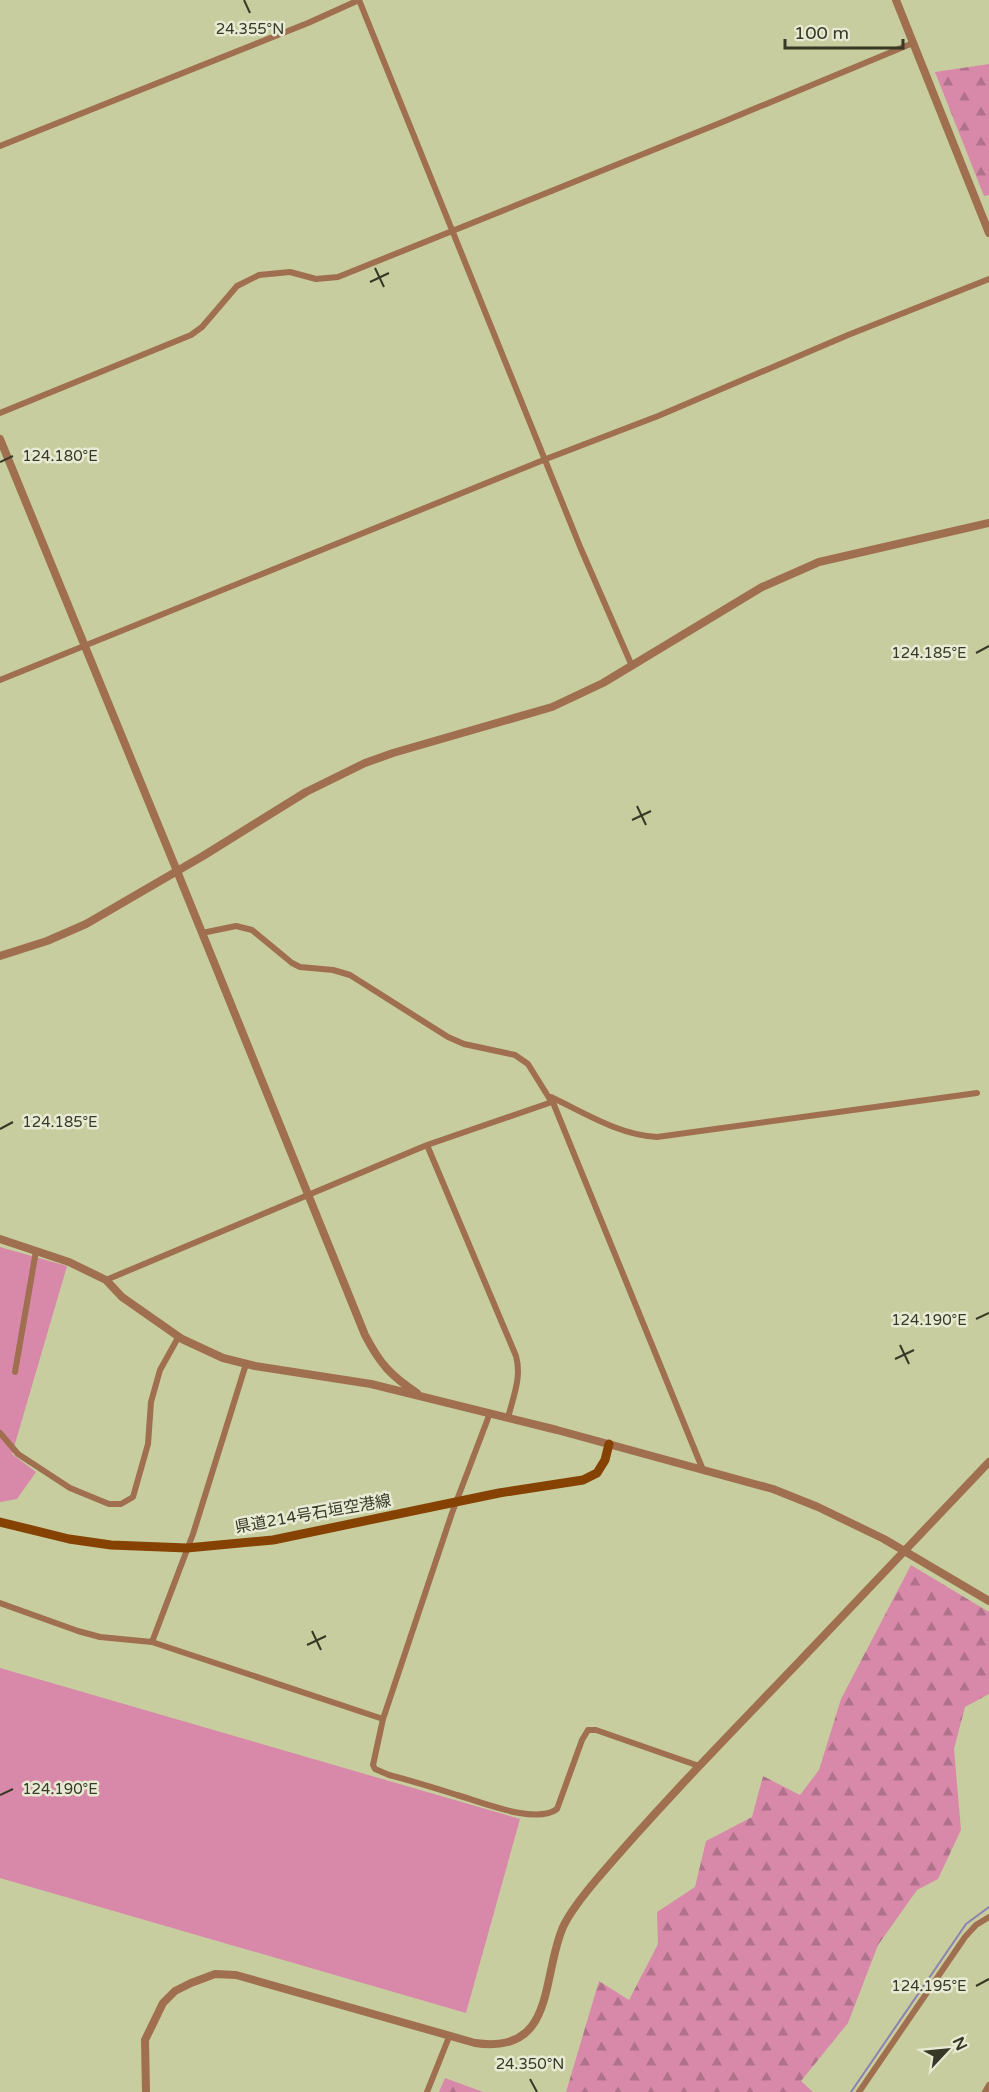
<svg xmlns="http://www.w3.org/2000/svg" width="989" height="2092" viewBox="0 0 989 2092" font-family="'Varela Round','Noto Sans JP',sans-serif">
	<defs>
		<pattern id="forest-firs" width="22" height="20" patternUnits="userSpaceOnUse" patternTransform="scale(1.5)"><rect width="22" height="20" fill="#d889aa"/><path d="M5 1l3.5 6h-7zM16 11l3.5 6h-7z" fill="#b0718a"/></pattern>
	</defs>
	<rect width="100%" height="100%" fill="#c7cd9e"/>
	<path fill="#d889aa" d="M0 1247 67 1266 12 1454 36 1472 17 1499 0 1502Z
		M0 1668 520 1819 466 2013 0 1878Z"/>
	<path fill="url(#forest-firs)" d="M989 64V195L984 196 935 72Z
		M911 1565 989 1612V1694L965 1707 954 1749 961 1830 938 1879 917 1890 878 1945 848 2023 801 2081 813 2092H566L599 1981 629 2000 658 1944 657 1912 695 1887 706 1841 752 1817 763 1776 800 1795 819 1770 841 1699Z
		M445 2078 483 2092H439Z"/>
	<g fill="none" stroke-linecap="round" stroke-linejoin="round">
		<path stroke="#8d82b1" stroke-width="2" d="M851 2092 966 1924 989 1907"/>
		<path stroke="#9f6f50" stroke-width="6" d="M359 0 581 549 632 666
			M0 146 308 23 359 0
			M0 413 191 335 202 327 237 286 259 275 290 272 316 279 338 277 725 121 913 43
			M0 680 546 459 658 416 848 335 989 279
			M202 933 236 926 252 930 292 963 300 967 333 970 350 975 448 1037 464 1044 515 1055 528 1064 551 1101
			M551 1097C585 1113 619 1135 657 1137L977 1093
			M552 1100 703 1470
			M427 1145 516 1356C522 1377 513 1397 508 1418
			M106 1280 427 1145 552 1102
			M15 1372 36 1251
			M490 1413 452 1513 383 1719 373 1765 375 1769 389 1775C412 1781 435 1788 457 1795 481 1802 536 1825 557 1809L582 1740 588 1730H596L699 1766
			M0 1433 18 1454 70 1488 109 1504H121L133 1497 148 1444 151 1402 160 1370 179 1336
			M0 1603 78 1631 100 1637 152 1642 383 1719
			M152 1642 193 1534 246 1364
			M427 2092 449 2037
			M859 2092 965 1937 976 1925 989 1917
			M985 2092 989 2085"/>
		<path stroke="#9f6f50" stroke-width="8" d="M896 0 989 233
			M0 439 177 871 365 1335C380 1364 391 1376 417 1393
			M0 956 47 941 86 924 203 856 306 792 365 763 393 753 552 707 603 683 762 587 819 562 989 523
			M0 1239 69 1262 106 1280 122 1297 182 1339 223 1358 255 1366 371 1384 557 1430 773 1489 818 1507 884 1539 989 1601
			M146 2092 145 2040 163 2003 175 1991 191 1983 215 1974 236 1975 475 2043C556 2055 541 1978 563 1927 570 1912 586 1892 597 1879 660 1805 728 1736 795 1666 860 1598 924 1530 989 1462"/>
		<path stroke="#864202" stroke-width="9" d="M0 1522 69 1539 111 1545 187 1548 273 1540 499 1493 583 1480 597 1473 605 1460 609 1444"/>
	</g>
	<path fill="none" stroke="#373926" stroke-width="2" d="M244 0 250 13M375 268 384 287M370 282 389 273M0 462 13 456M976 653 989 646M637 806 646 825M632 820 651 811M0 1129 13 1122M976 1319 989 1313M900 1345 909 1364M895 1359 914 1350M312 1631 321 1650M307 1645 326 1636M0 1795 13 1789M976 1986 989 1979M530 2079 537 2092"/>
	<g text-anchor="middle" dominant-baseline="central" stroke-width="5" stroke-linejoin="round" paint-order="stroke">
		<g font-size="16" fill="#373926" stroke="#e8ebd4">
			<text transform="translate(313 1514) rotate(-10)">県道214号石垣空港線</text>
		</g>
	</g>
	<g font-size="15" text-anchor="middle" fill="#373926" stroke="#e8ebd4" stroke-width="5" stroke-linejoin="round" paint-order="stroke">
		<text x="250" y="34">24.355°N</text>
		<text x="60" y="461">124.180°E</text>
		<text x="929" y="658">124.185°E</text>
		<text x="60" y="1127">124.185°E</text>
		<text x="929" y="1325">124.190°E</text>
		<text x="60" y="1794">124.190°E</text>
		<text x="929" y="1991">124.195°E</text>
		<text x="530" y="2069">24.350°N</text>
	</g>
	<g transform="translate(947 2050) rotate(64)" stroke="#e8ebd4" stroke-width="4.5" paint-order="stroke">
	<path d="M0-4.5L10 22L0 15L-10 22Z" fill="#373926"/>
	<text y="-9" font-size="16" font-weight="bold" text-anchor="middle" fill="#373926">N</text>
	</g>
	<path d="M785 39v9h118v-9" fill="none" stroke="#373926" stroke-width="3"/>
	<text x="794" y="39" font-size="18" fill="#373926" stroke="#e8ebd4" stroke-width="4.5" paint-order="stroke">100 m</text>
</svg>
